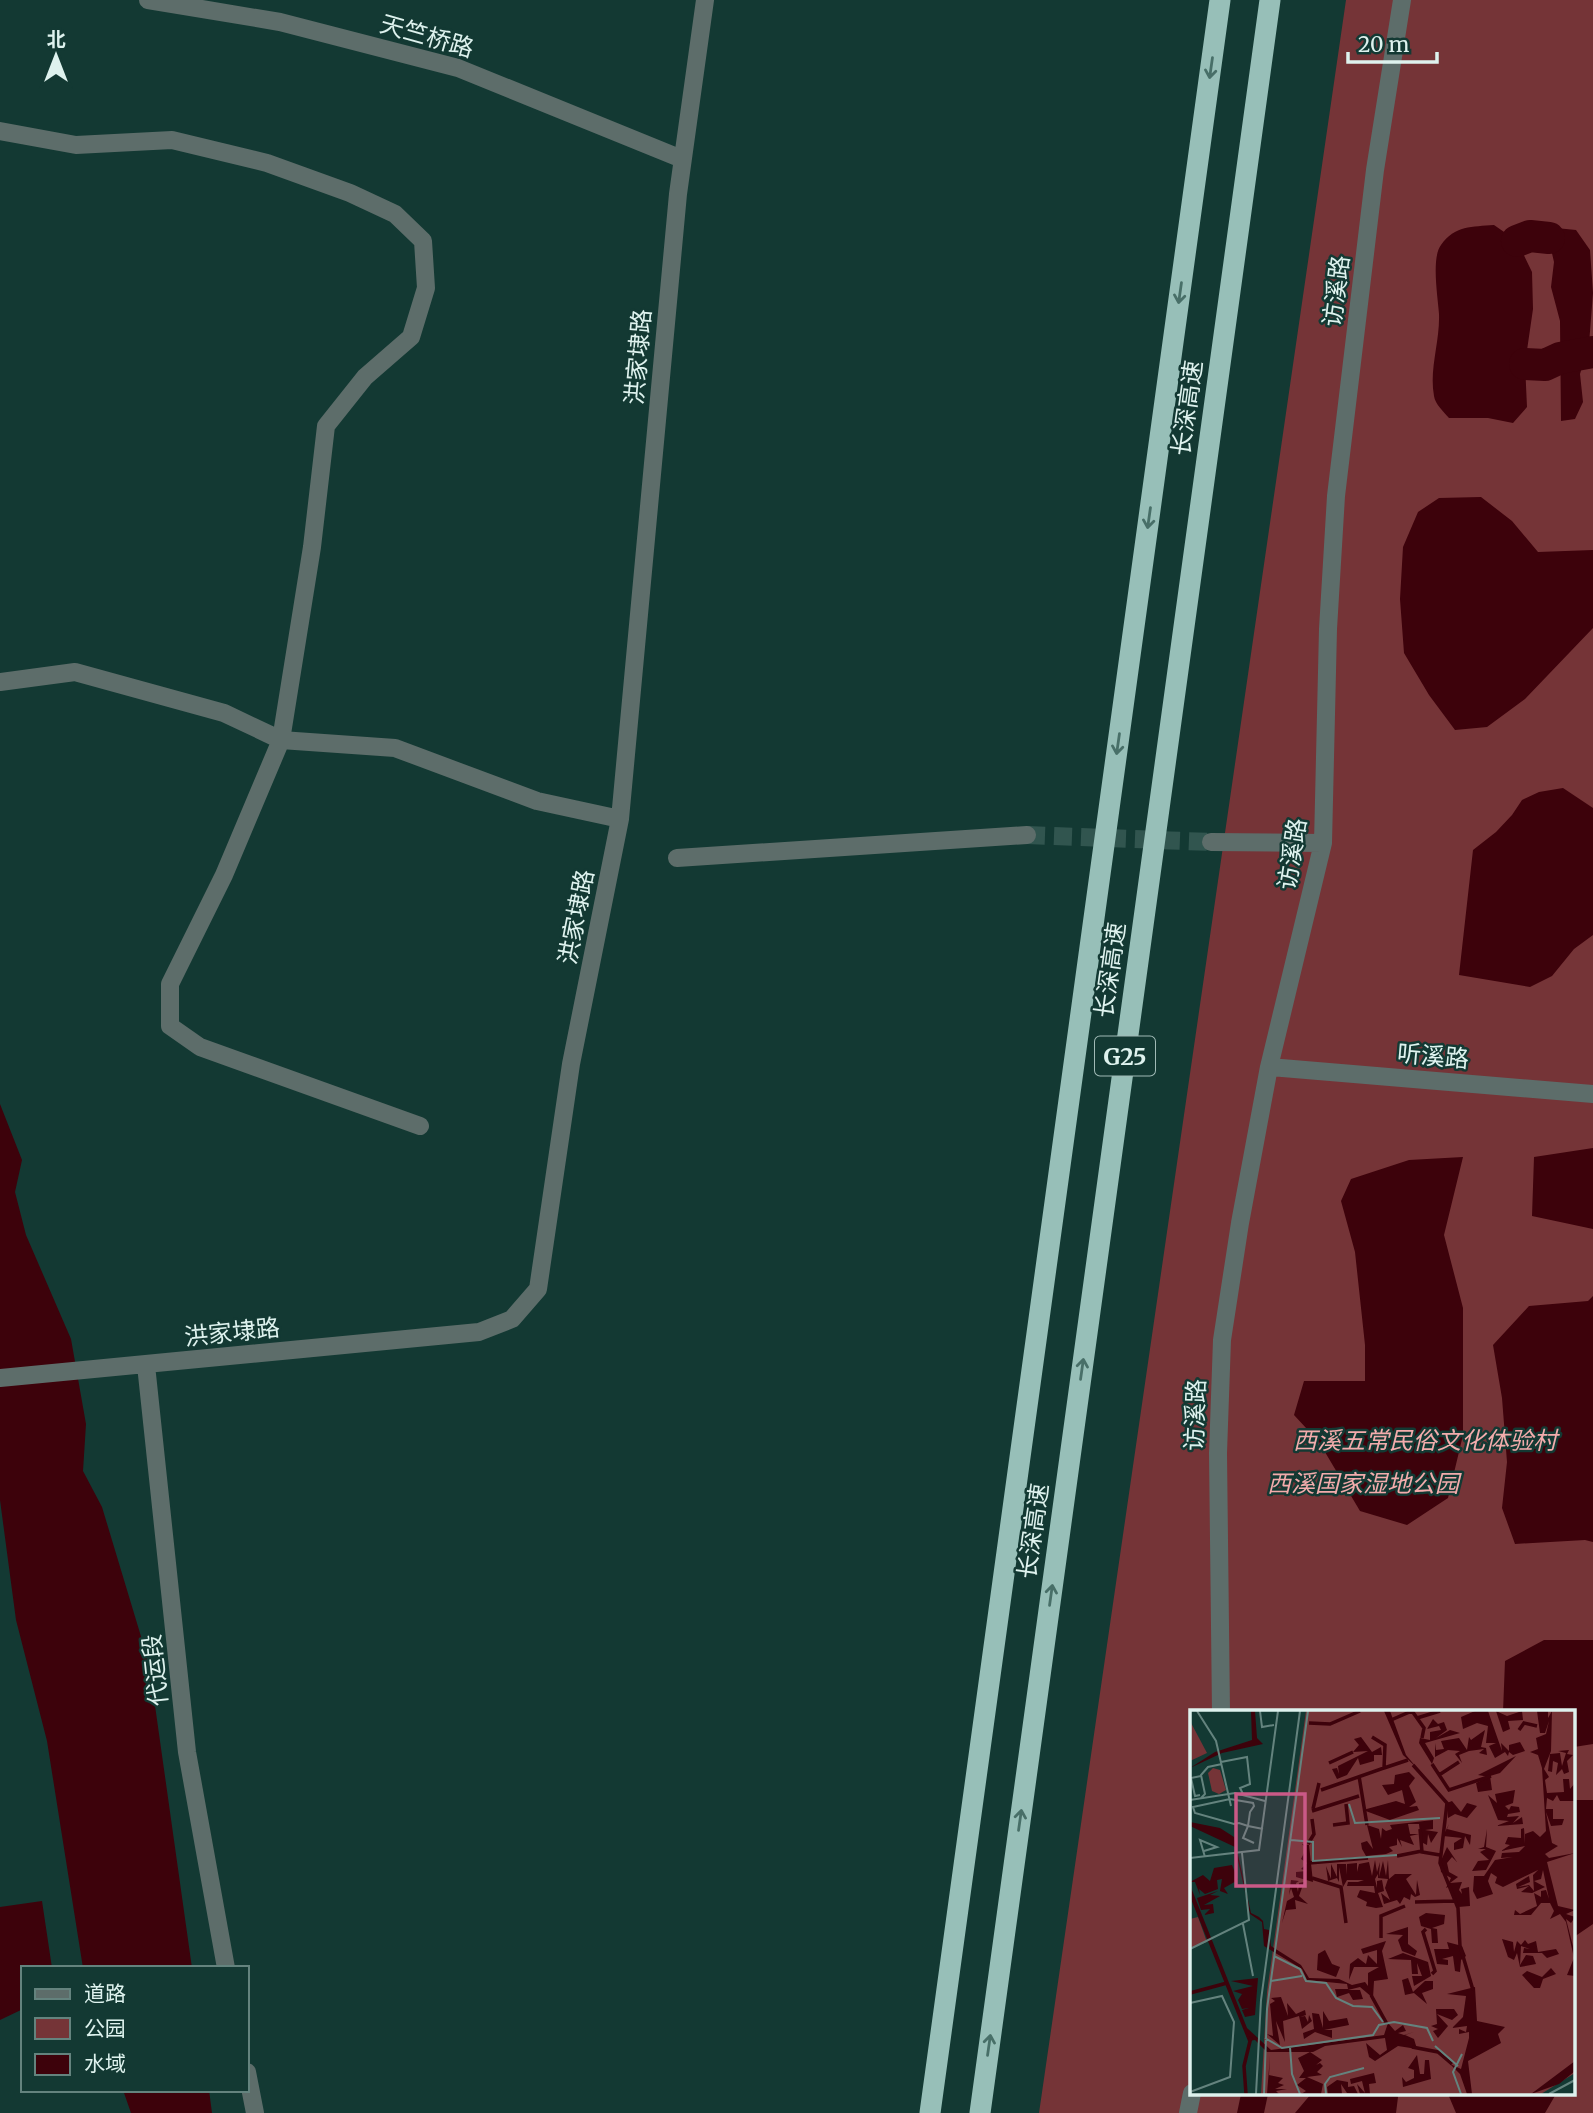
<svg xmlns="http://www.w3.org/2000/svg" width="1593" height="2113" viewBox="0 0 1593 2113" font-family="Merriweather,'Noto Sans SC',serif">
	<rect width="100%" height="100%" fill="#133933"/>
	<path fill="#753437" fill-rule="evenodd" d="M1346 0H1593V2113H1039ZM1192 1712H1574V2094H1192Z"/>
	<path fill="#3d020b" d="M1494 225 1517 241 1532 272 1533 309 1525 364 1527 407 1513 423 1488 418H1449C1444 412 1435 404 1434 396 1429 369 1440 342 1439 314 1438 298 1431 258 1441 245 1455 225 1472 227 1494 225Z
		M1546 227 1576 230 1590 250 1593 293 1589 344 1580 374 1583 402 1575 419 1561 421 1560 321 1551 287 1554 262Z
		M1481 497 1512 521 1538 552 1593 550V628L1525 699 1487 727 1455 730 1429 695 1404 653 1400 599 1403 547 1418 512 1439 498Z
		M1563 788 1593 808V935L1574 949 1552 976 1530 987 1459 975 1473 850 1496 832 1512 815 1522 800 1539 792Z
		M0 1104 22 1160 15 1192 26 1235 71 1339 86 1424 83 1471 102 1507 149 1663 192 1968H83L47 1741 16 1620 0 1500Z
		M1593 1148V1229L1532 1216 1534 1157Z
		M1463 1157 1444 1235 1463 1308V1435L1448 1498 1407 1525 1360 1511 1319 1442 1294 1415 1304 1381H1365V1345L1355 1252 1341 1201 1351 1179 1409 1160Z
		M1593 1296V1542L1585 1540 1515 1544 1502 1508 1507 1462 1502 1398 1493 1345 1529 1306 1588 1301Z
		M1544 1640H1593V1744L1574 1747V1712H1503L1505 1661Z
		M1574 1800H1593V1924L1574 1937Z
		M42 1901 52 1968H23V2009L0 2020V1907Z
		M123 2090H209L212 2113H131Z
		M1241 2094H1268L1264 2113H1237Z
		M1311 2094H1396L1398 2097 1396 2113H1295Z
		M1448 2094H1556L1545 2113H1456Z"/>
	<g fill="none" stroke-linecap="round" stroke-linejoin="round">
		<path stroke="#3d020b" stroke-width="32" d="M1517 241 1530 236 1549 238
			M1525 364 1545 365 1560 358 1593 352"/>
		<path stroke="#31554f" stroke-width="18" stroke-dasharray="18 9" stroke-linecap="butt" d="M1027 835 1211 842"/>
		<path stroke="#5d6d6a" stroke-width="18" d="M148 0 280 22 458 68 682 159
			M0 131 76 145 172 140 267 163 350 193 395 214 423 241 426 288 411 337 365 377 326 426 312 547 281 740 224 875 170 984V1026L200 1047 420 1126
			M0 682 75 672 224 713 281 740 395 748 537 801 620 819
			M1211 842 1323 843
			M677 858 1027 835
			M1269 1067 1593 1094
			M146 1365 187 1752 226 1968
			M0 1378 479 1332 512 1319 538 1289 571 1064 620 819 678 194 705 0
			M1221 1712 1218 1453 1222 1340 1240 1223 1269 1067 1323 843 1328 629 1336 496 1375 170 1402 0
			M247 2072 255 2113
			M1188 2113 1192 2093"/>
		<path stroke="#97bfb8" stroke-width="21" d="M930 2113 1220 0
			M980 2113 1270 0"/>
	</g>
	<defs><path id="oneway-shaft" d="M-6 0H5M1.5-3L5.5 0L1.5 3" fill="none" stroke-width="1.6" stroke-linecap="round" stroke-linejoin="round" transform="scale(1.75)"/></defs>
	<g stroke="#486f68">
		<use href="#oneway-shaft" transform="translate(1211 68) rotate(98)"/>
		<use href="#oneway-shaft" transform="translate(1180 293) rotate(98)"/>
		<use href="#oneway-shaft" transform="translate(1149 518) rotate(98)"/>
		<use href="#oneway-shaft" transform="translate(1118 744) rotate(98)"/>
		<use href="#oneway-shaft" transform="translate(1082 1369) rotate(-82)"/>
		<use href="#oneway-shaft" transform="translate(1051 1595) rotate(-82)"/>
		<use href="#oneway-shaft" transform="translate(1020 1820) rotate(-82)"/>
		<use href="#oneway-shaft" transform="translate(989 2045) rotate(-82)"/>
	</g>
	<g text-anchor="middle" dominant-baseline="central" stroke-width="5" stroke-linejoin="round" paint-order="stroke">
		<rect fill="#133933" stroke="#a1bab6" stroke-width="2" x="1095" y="1036.5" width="60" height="39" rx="5"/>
		<g font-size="23" font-weight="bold" fill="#def2ee">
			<text x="1125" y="1056">G25</text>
		</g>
		<g font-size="24" fill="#def2ee" stroke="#133933">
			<text transform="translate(427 36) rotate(16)">天竺桥路</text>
			<text transform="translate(1336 291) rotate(-83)">访溪路</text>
			<text transform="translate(638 357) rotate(-85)">洪家埭路</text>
			<text transform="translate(1187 408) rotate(-82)">长深高速</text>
			<text transform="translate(1292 854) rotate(-81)">访溪路</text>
			<text transform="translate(576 917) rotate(-79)">洪家埭路</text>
			<text transform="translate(1110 970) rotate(-82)">长深高速</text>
			<text transform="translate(1433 1056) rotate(5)">听溪路</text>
			<text transform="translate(232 1332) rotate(-6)">洪家埭路</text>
			<text transform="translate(1195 1415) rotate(-88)">访溪路</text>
			<text transform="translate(1033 1531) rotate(-82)">长深高速</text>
			<text transform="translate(155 1670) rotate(-96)">代运段</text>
		</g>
		<g font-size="24" font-style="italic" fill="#f3acac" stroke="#133933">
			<text x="1425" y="1440">西溪五常民俗文化体验村</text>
			<text x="1363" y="1483">西溪国家湿地公园</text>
		</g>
	</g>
	<g transform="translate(1190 1710)">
		<rect width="385" height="385" fill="#133933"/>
		<path d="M116 1H385V363L351 384H71L77 282ZM0 11 17 43 0 51ZM23 58 30 60 36 80 29 84 22 81 18 63ZM8 207 17 232 0 238V209Z" fill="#753437"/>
		<path d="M61 1H65L67 28 73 34 32 43 0 58 25 42 62 30ZM194 1H200L216 45 227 58 213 45ZM285 1H298L312 41 311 33 319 41V35L330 32 335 41 323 45 319 42 318 46 315 42 305 48 299 36 306 33H296L298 16 287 13 273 19 271 7ZM306 1 317 6 332 1 333 10 318 11 320 19 313 22ZM347 1H358V8L362 1 361 41 354 59 359 67 355 70 357 83 374 82 373 69H379L380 79 385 73V91H370L367 85 363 91 357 88 356 99H363V109H374L372 115 361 116 356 102 362 133 368 136 355 144 359 148 385 143 357 152 368 196 385 200 376 204 385 207 381 213 376 209 385 244V266L377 265 384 248 376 212 370 204 360 209 364 201 360 193H351L341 205H324L325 200 330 204 347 196 344 183 351 187V181L356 180 359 189 353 160 351 169 344 171 355 177 342 183 331 182 339 176 327 179 326 174 339 166 340 172 328 177 339 175 344 181 343 165 348 160 313 177 305 173 307 167 301 163 298 171 303 184 287 189 283 181 284 166H294L305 150 323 147 311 148 312 143 329 142 335 136 311 141 320 135 315 134 318 127 331 128V119L334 118 335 134V124L343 121 350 127 356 121 352 58 348 45 340 42 348 39 346 28 356 24 359 11 355 23H350ZM243 9 248 14 254 12 257 20 246 28 260 20 270 23 235 33 244 48 242 54 229 33 230 28 240 30V22L251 20 249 16 237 19ZM295 20 291 37 296 38 297 45 289 43 294 39 279 41 269 45 272 53 265 44 270 41 258 40 245 47V33L246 40 254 39 251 31 269 28 277 40 279 27 281 30ZM171 27 182 42 191 37 192 45H184V51L170 55 168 48 157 65 147 69 142 59 147 58 149 64 148 56 178 41 163 42 169 35 164 29ZM379 40 377 44 383 45 377 51 379 62 374 64 372 59 366 65 368 53 363 51 362 62 358 61 360 44 370 43 372 56 376 43 368 41ZM326 46 310 63 300 66 302 80 288 82 286 73 299 67 288 65ZM219 62 225 68 219 76 226 92 219 97 227 96 229 100 200 110 173 100 206 91 215 94 212 80 198 85 192 75 204 74 205 65ZM325 80 323 93 315 96 319 100 321 96 329 97 330 102 318 104 317 107 329 106 323 113 332 107 333 114 306 116 319 111 308 110 298 85 307 93 305 84ZM262 91 271 102 277 93 287 96 277 108 265 104 258 108 257 93ZM243 110V119L235 120 248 122 241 133 238 124 237 135 231 132 229 114H218L220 124H229L220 126 224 135 210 130 212 137 207 128V135L199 137 203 141 196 144 176 146 172 139 171 133 177 131 183 139 177 115 189 119 191 129 192 118 196 121 202 119 200 115ZM0 112 30 118 44 127 61 203 69 207 73 211 74 219 79 220 81 236 111 255 119 268 149 269 162 275 175 272 178 276V263L189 257H164L159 270 160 254 168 248 176 254 178 245 187 254V240L173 244 171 239 196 231 192 241 198 269 184 271 183 288 170 277 158 280H170L173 289 163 290 159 283 147 287 145 279H158L157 274 117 270 112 259 74 236 72 212 60 204 45 137 0 116ZM259 114 257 119 281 125 280 135 275 126 273 138 264 140V133L272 128 253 126ZM297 119 296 137 306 141 296 160 282 161 288 151 299 150 290 142 296 139H288L294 137ZM112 134 119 135 123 172 106 167V162L117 161 111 159 117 153 111 149 116 139ZM257 137 267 152 262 147 257 153 259 162 268 167 260 173 272 172 269 180 272 184 271 179 279 177 280 196 268 197 260 176 256 178 261 168 251 162 250 153ZM185 150 187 162 190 152 189 167 193 151 196 166 198 150 199 169 205 164H222L216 169 226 185 227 170 230 185 225 187 221 184 220 190 214 187 210 194 207 190 194 194 191 183 200 190 195 178 198 169 188 168V164L185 169 187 178V171L192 170 194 181 188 183 193 197 186 198 176 196 177 192 167 187 170 180 185 183 184 176H157L158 172H168L174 170H157L153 177 149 157V172L147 168 138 171 136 156 141 169V154L147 167V154H156L157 165V154L167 153V162L169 154 179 152 182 166ZM42 155 48 170 34 178 38 184 30 181 32 169 27 170 28 179 15 184 9 179 10 185 5 172H0L13 165 20 171 24 158ZM101 170 109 171 106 173 108 182 109 173 114 172 109 186 118 194 105 190 106 199 96 200 92 213 97 191 104 187 101 178 99 185ZM0 175 57 318 81 340 194 325 198 313 205 321 213 315 216 321 208 323 214 325 224 322 215 325 224 329 227 339 208 336 185 351 179 347 176 333 190 345 197 340 195 328 135 336 123 342H77L65 330 58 331 1 189ZM28 181 20 185 30 186 14 195 23 194 24 203 14 205 20 199 11 200 7 188ZM236 203 255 205 254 214 242 218 247 219 248 233H242L241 219 231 216 229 207ZM218 217V234L227 241 225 246 212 241 208 230 213 225 196 224ZM312 229 323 232 324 242 327 231 331 235 335 230 338 234 346 231 348 242 366 239 369 244 357 248 352 243H333L334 238 340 239 331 236 330 255 336 245 343 246 346 254 330 257 327 243 324 250 318 247ZM257 232 272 236 276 246 271 250 270 262 265 261 263 246 252 249 258 250V255L247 254 244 239H259ZM135 240 142 254 150 257 146 267 127 260 128 244ZM213 243 238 252 241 266 224 276 222 266H232L227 253 228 264H222L221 250 198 249ZM361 258 366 264 353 269 350 278H344L332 265 337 261 352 267ZM68 268 65 305 55 307 52 300 59 298 52 299 48 290 52 284 43 281 63 276 41 271ZM218 268 223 282 235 271H243V279L232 283 237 294 224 283 215 285 212 270ZM285 277 287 311 315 317 308 324 311 333 278 351 282 384H277L270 364 260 354 271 359 279 328V322L269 324V319L276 322 277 316 262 318 273 307 276 286 257 284ZM91 287 98 306 97 293 106 304 115 300 116 305 110 307 115 306 118 312 119 305 122 311 112 319 109 306 93 311 95 332 86 311 90 335 77 324 83 326 80 294 85 291 81 288ZM246 299H264L268 305 262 310 247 304 258 316 248 328 243 321 248 319 241 316 247 314ZM133 301 139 311 157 308 159 315 134 320H142V328L125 322 114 329 113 323 124 319 122 303 129 304 133 318ZM120 342 132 350 126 355 130 353 133 356 127 362 132 365 117 367 133 374 131 384H111L116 381 107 375 116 368H109L114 361 108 348ZM227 345 230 364H234L235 350H239L241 369 213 377 212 367 216 372 224 368V360L218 358ZM80 346 79 365 93 368 88 373 94 375 85 379H97L86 381 89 384H77ZM385 351V361L369 374 341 384ZM184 363 186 373 179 374 180 384H170L167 374 175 383 172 371 161 374 160 369ZM147 370 158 372V377L164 376 168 384 157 383 151 374 152 384H138L137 377Z" fill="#3d020b"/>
		<path fill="none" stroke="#3d020b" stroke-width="3.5" d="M227 8 250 1M201 10 222 1 234 18 232 28M119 13 140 14 170 1M329 20 334 13 347 16M139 53 163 42M242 54 259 80 301 66M223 55 257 93 250 153 268 198 270 236 283 280M194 58 218 50M249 65 269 52M169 66 177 115M131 80 194 58 195 35 182 27M123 99 129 73M122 101 169 86M143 115 158 113 156 94M230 119 232 142 250 145M118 134 124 124 122 109M207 146 232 141M119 153 178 148M122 168 151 177 156 213M225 192 264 191M236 219 233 222 245 261 242 264M191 228V206L215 196M0 283 37 273M181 285 197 314M222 337 248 342 262 354M56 384 54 356 61 327"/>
		<path fill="none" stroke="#64837e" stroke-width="2" d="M7 1 26 31 41 96M70 1 72 17 84 15M31 52 57 47 60 74 50 78 53 84M10 85 5 86 1 68 11 66M11 88 15 84 11 65 18 57 32 54M0 90 45 83 75 91M159 94 165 113 250 108M101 130 123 132V151L207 145M64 133 53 128 58 116 60 102 64 96 63 93 40 89 3 97 5 103 44 114 49 113 58 116 73 119M14 141 27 137 10 130 15 147M0 148 69 140 88 1M53 214 63 266M0 239 59 210 52 143M84 246 110 259 116 271 136 273 146 288 163 296 182 297 193 312M81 271 112 266M0 293 32 286 44 312 40 367 0 382M75 328 92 338 183 325 189 315 204 312 237 318 243 331M245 336 268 356M100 337 102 364 110 384M66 384 71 290 110 1M74 384 77 299 118 1M136 384 135 374 140 367 174 358M271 384 263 362 272 344M359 384 385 370"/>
		<path fill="#ca5987" fill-opacity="0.15" stroke="#ca5987" stroke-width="3.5" d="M46 84H115V176H46Z"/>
		<rect width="385" height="385" fill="none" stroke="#def2ee" stroke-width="3.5"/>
	</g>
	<rect x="21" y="1966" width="228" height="126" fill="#133933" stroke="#64837e" stroke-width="2"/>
	<rect x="35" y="1989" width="35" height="10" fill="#5d6d6a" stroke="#64837e" stroke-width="2"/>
	<text x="84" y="2001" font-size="21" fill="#def2ee">道路</text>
	<rect x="35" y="2018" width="35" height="21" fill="#753437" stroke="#64837e" stroke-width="2"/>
	<text x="84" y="2036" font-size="21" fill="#def2ee">公园</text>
	<rect x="35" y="2054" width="35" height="21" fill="#3d020b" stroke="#64837e" stroke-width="2"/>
	<text x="84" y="2071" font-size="21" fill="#def2ee">水域</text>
	<g transform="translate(56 56)" stroke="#133933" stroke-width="5" paint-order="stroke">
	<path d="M0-5L12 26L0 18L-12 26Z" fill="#def2ee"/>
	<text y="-10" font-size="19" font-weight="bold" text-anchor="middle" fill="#def2ee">北</text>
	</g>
	<path d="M1348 52v10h89v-10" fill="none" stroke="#def2ee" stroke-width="3.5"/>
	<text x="1358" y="52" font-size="21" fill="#def2ee" stroke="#133933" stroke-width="5" paint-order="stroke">20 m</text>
</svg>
